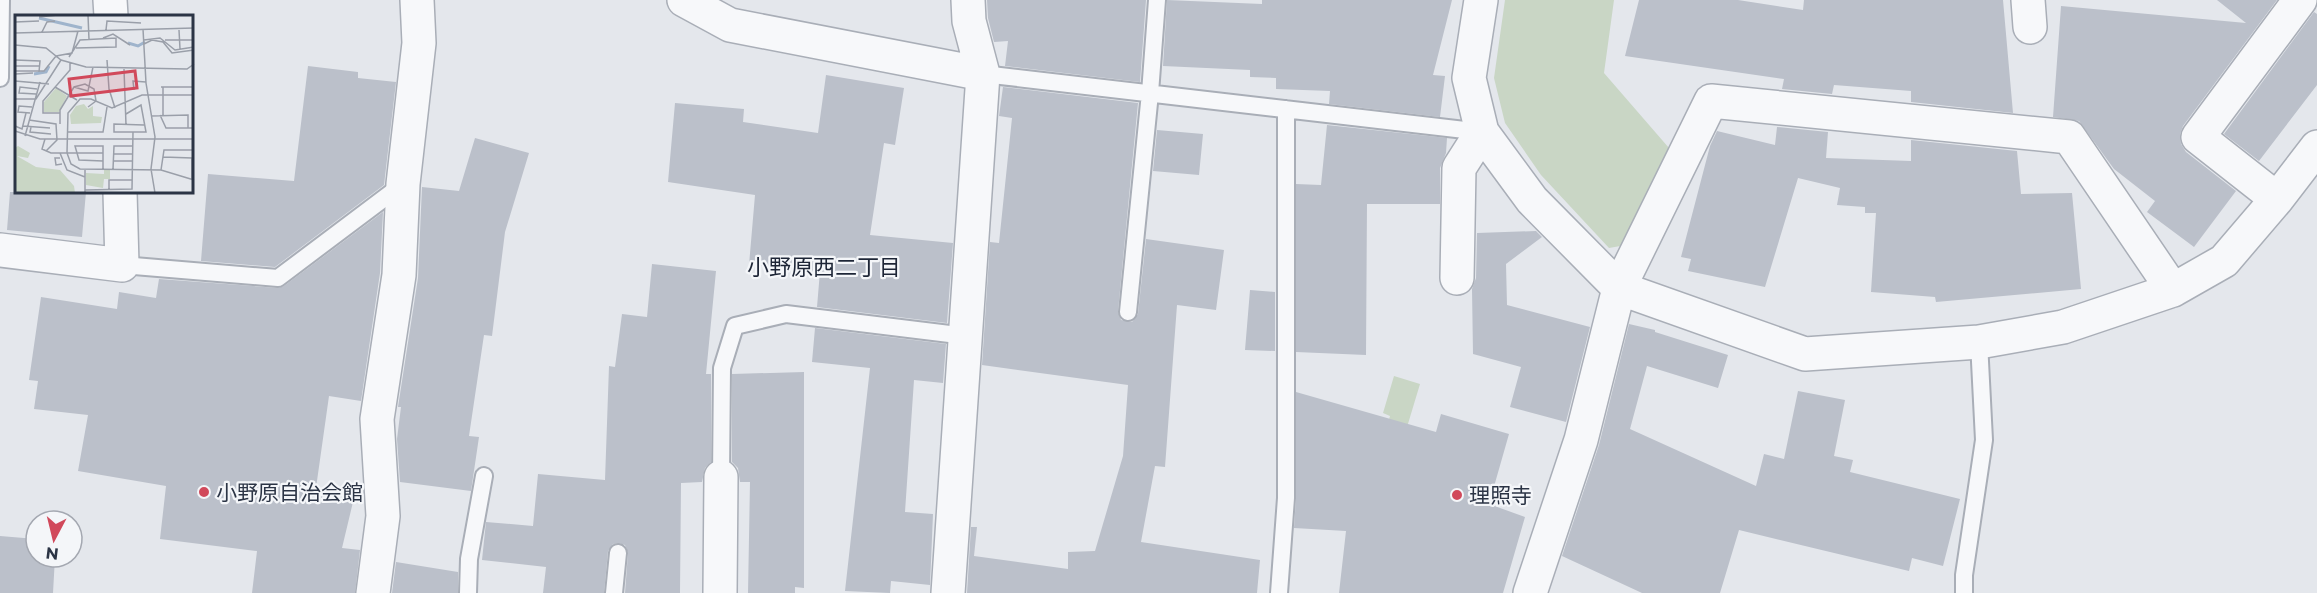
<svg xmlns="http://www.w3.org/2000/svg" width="2317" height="593" viewBox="0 0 2317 593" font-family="Montserrat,'Noto Sans JP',sans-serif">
	<rect width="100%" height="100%" fill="#e4e7ec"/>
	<path fill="#c9d6c5" d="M1505 0H1614L1604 73 1669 148 1626 245 1609 248 1541 175 1505 123 1494 78Z
		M1394 376 1420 384 1398 457 1380 452 1390 416 1383 413Z"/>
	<path fill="#bbc0ca" d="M987 0H1146L1140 82 1005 66 1008 41 994 42 988 18Z
		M1167 0 1262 4V0H1452L1433 75 1445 76 1440 117 1329 104 1330 91 1276 89V78L1250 77V70L1163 66Z
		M1639 0H1738L1803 10 1804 0H2003L2013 113 1911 102V91L1834 85 1832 94 1782 89 1784 79 1625 56Z
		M2217 0H2277L2183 126 2180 134 2181 144 2186 152 2236 191 2194 247 2147 212 2155 201 2114 169 2079 121 2053 117 2061 6 2246 23Z
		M2314 12 2317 14V85L2259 161 2224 134Z
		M308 66 358 72V78L396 82 384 185 275 267 201 261 208 174 294 181Z
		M826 75 904 88 895 145 884 143 870 235 953 243 947 323 817 307 820 271 749 265 755 195 668 182 675 103 744 109 743 122 818 133Z
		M1003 87 1138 103 1118 311 1121 320 1132 322 1138 314 1146 239 1224 250 1216 310 1177 305 1165 467 1155 466 1141 542 1260 560 1257 593H967L971 527H977L974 556 1068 569V552L1095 551 1123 456 1128 385 982 365 990 242 999 243 1012 118 999 116Z
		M1327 125 1447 138 1446 153 1440 168V204H1367L1366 355 1296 352V184L1321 185Z
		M1777 127 1828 132 1826 158 1911 161V140L2017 151 2021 194 2072 193 2081 289 1936 302 1935 297 1871 292 1876 213H1865V207L1837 205 1840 188 1798 178 1765 287 1688 271 1691 259 1681 257 1710 146 1717 131 1775 145Z
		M1157 130 1203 134 1199 175 1153 171Z
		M475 138 529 153 505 232 492 336 484 335 469 436 479 437 471 491 400 482 397 439 401 407H398L418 278 422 187 459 191Z
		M10 192H86L82 237 7 230Z
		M383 212 380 273 361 401 329 396 315 495 353 502 342 548 360 550 355 593H252L257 551 160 539 166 486 78 471 88 415 34 409 38 381 29 380 41 297 117 309 119 292 156 298 159 279 278 288 284 286Z
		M1536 231 1542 237 1506 264 1507 305 1590 327 1566 422 1510 407 1521 367 1473 354 1472 289 1476 278 1477 233Z
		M652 264 716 271 706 374H711V462L705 468 702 482 681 483 680 593H625L628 553 625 545 618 543 613 544 608 551 604 593H543L546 567 482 560 486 522 533 526 538 474 605 480 609 366 615 367 622 314 647 317Z
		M1250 290 1275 292V351L1245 350Z
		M1629 324 1655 330V332L1728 355 1718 388 1647 366 1630 429 1756 486 1764 454 1784 459 1798 391 1845 400 1834 456 1853 460 1850 472 1960 499 1943 566 1912 558 1909 571 1739 530 1720 593H1642L1562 556 1599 445Z
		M815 328 946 344 943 383 914 380 905 512 933 514 930 585 891 581 890 593 845 591 870 368 812 362Z
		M804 372V588L795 587V593H748L750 482H740L738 468 732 462V374Z
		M1296 392 1436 432 1441 414 1509 434 1489 504 1525 517 1503 593H1339L1346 531 1294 528 1296 498Z
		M0 536 36 539V557H55L53 593H0Z
		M396 562 458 572V593H392Z"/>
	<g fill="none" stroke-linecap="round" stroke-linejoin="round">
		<g stroke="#a9aeb7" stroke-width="20">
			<path id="lane" d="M983 74 1482 132
				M0 78 1 0
				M122 265 278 278 403 184
				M1128 312 1150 93 1157 0
				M721 477 722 368 735 326 786 314 966 336
				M468 593 469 559 484 476
				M614 593 618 553
				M1279 593 1286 498V109
				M1964 593V575L1984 440 1979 342"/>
		</g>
		<g stroke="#a9aeb7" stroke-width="36">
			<path id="street" d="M110 0 111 16
				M684 0 730 25 983 74
				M1481 0 1469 78 1482 132 1532 200 1619 288 1805 354 1979 342 2063 327 2173 290 2224 261 2277 199 2317 147
				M2028 0 2030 27
				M2277 199 2198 137 2300 0
				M0 250 122 265 120 192
				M1457 278 1459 168 1482 132
				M373 593 383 516 377 419 399 275 403 184 419 43 417 0
				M720 593 721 477
				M948 593 983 74 969 21 968 0
				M1530 593 1581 440 1619 288 1711 101 2069 137 2173 290"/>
		</g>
		<use href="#lane" stroke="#f7f8fa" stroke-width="16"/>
		<use href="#street" stroke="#f7f8fa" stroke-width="33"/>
	</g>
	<g fill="#d1495b" stroke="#f4f6f9" stroke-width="2">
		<circle cx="204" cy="492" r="6"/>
		<circle cx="1457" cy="495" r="6"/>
	</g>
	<g text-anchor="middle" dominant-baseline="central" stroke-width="4.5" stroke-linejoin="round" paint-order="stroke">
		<g font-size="21" fill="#2b3445" stroke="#f4f6f9" text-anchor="start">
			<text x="216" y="492">小野原自治会館</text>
			<text x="1469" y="495">理照寺</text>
		</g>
		<g font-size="22" fill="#1d2536" stroke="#f4f6f9">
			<text x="824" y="267">小野原西二丁目</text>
		</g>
	</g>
	<g transform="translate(15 15)">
		<rect width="178" height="178" fill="#e4e7ec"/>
		<path d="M41 73 52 81 44 97H29V87ZM69 89 73 94 78 91V101L87 102 86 108 56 109 55 100 61 91ZM3 131 15 138 13 143 2 141 21 152 45 155 59 171 60 178H0V133ZM89 155H95V164H89L88 173 71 170V158L89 159Z" fill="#c9d6c5"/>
		<path fill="none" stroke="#9fb4cc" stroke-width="3" d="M24 3 67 13M113 28 123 31 130 27M19 59 31 57 34 51"/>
		<path fill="none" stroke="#9a9fa9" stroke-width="1.5" d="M73 0 74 25M24 2 43 0M0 7 24 6M128 14 131 68 140 122 136 154 140 178M91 15 92 6 126 8M164 15 165 34M27 17 32 7 40 6M0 18 179 13M88 23 98 19 115 30M129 25 145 23 160 35 179 32M150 25H179M129 29 137 25 148 27 157 38 179 35M0 30 31 33 46 45 71 52 172 54 179 49M41 41 57 38 63 16M54 42 65 25 101 23V32L61 33M0 45 25 46 24 57M92 45 94 74 100 93M0 51H24M109 54 111 110M0 56H29L41 41M0 59 18 58M0 66 34 69M40 72 62 85M59 72 73 76 78 52M146 72H179M119 75 118 66 131 67M21 79 4 78 5 72 22 74M179 80H127L97 93 76 84H65L53 98 52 138 56 149 65 154 146 155 179 165M0 84H21L46 45M15 98 3 97 4 91 17 92M45 98H28V86L55 55V48M111 99 126 90 131 117H99V109L129 110M145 100 151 113H179M148 100V72M136 101 173 100V113M14 105 41 109 42 125 31 136M45 109V95L59 72 70 69 79 74 81 86 73 92M0 111 7 114 11 98M8 111 35 113M16 112 15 117 36 119M0 116 25 124H179M52 117H88L92 92M10 121 25 67M30 124 27 134 36 138H88M45 138 52 155 70 162M99 139H118M148 142 177 143V165M45 143H40L41 150 47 149M99 146H118M70 154V178M88 154V131H60L64 145 88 146M98 154 99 131H118M146 155 149 135H179M70 175 117 174 118 117M94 175V165H117"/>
		<path fill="#d1495b" fill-opacity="0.15" stroke="#d1495b" stroke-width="3" d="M120 56 122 73 56 81 54 64Z"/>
		<rect width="178" height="178" fill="none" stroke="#2b3445" stroke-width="3"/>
	</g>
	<g transform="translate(54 539) rotate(187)"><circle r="28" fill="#f4f6f9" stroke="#a4a8b1" stroke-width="1.5"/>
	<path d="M0-4.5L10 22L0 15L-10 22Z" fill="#d1495b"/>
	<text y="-9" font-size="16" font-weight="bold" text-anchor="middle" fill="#2b3445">N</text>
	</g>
</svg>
